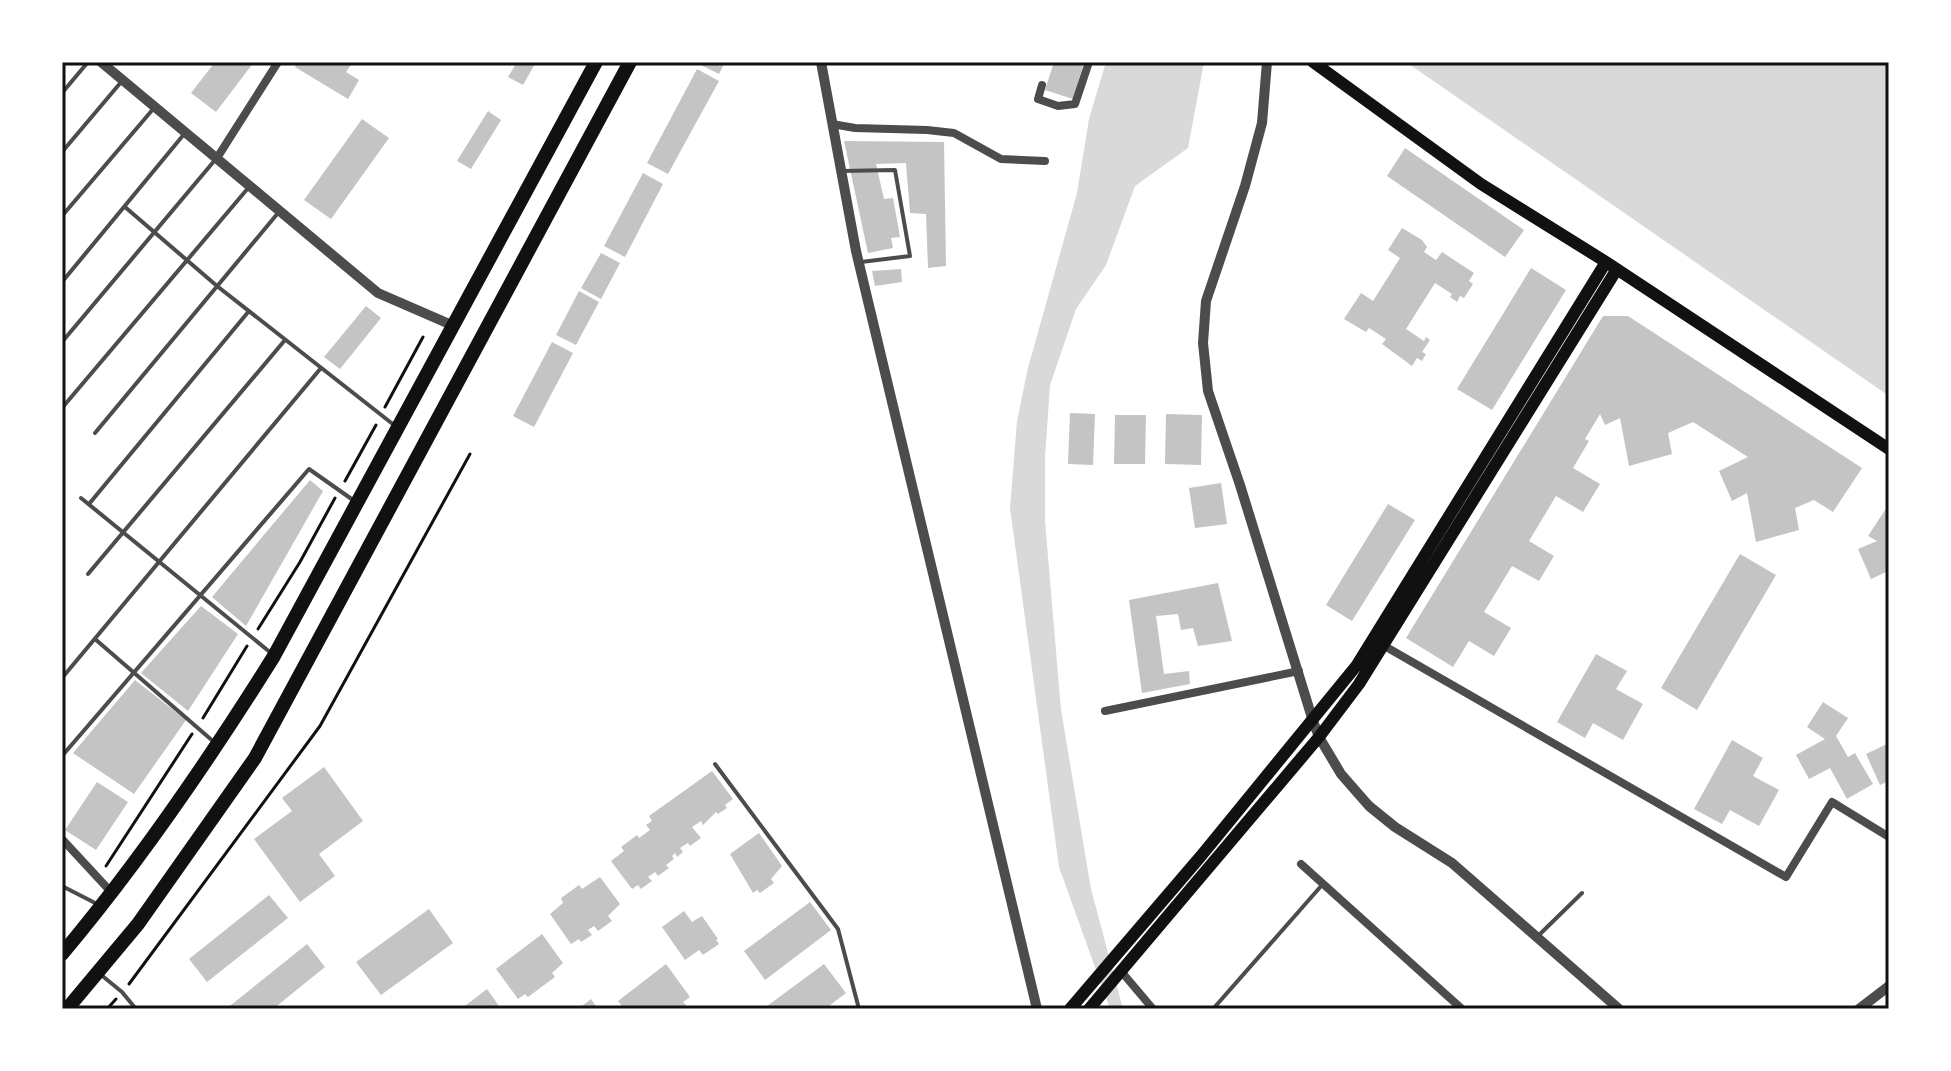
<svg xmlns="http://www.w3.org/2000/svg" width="1951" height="1071" viewBox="0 0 1951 1071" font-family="'IBM Plex Sans',sans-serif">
	<rect width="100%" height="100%" fill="#fff"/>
	<path fill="#d9d9d9" d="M1106 62H1204L1188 148 1135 186 1106 265 1076 309 1050 385 1045 458V521L1061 710 1091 889 1123 1009H1110L1059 867 1010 508 1017 421 1028 368 1077 193 1089 119Z
		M1407 62H1889V396L1406 62Z"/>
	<path fill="#c4c4c4" d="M215 62H254L216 112 191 93Z
		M298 62H353L346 72 359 80 348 99 295 67Z
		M517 62H536L523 85 508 77Z
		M695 62H725L719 74Z
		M1054 62H1084L1073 99 1045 90Z
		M697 69 719 81 668 174 647 163Z
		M488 111 501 120 471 169 457 161Z
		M362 119 389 138 331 219 304 200Z
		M844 141 944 142 946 266 928 268 926 214 910 213 906 163 876 164 884 199 893 198 900 237 891 238 893 248 868 253Z
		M1405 148 1524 230 1505 257 1387 176Z
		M643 173 663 184 625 257 604 246Z
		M1402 228 1422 240 1427 247 1424 252 1436 260 1442 252 1474 273 1469 281 1473 284 1464 298 1460 296 1457 302 1450 297 1452 294 1435 283 1406 329 1424 341 1426 337 1430 340 1422 352 1426 354 1422 361 1417 358 1412 366 1382 344 1386 339 1369 328 1366 332 1344 319 1361 293 1373 301 1400 258 1388 250Z
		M601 253 620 263 601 299 581 288Z
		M1531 268 1566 290 1492 410 1457 389Z
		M901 269 902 282 875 286 872 271Z
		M579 291 599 302 576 345 556 335Z
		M366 306 381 318 340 369 324 357Z
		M1603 316H1628L1862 468 1833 512 1814 500 1795 508 1799 530 1756 542 1747 493 1732 501 1719 471 1748 457 1693 422 1668 433 1672 454 1629 466 1620 418 1605 425 1600 414 1585 439 1589 441 1573 468 1600 484 1583 512 1556 496 1529 541 1554 556 1539 581 1512 566 1484 612 1511 628 1494 656 1469 641 1453 667 1406 638Z
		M552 342 573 353 534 427 513 416Z
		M1070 413 1095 414 1093 465 1068 464Z
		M1166 414 1202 415 1201 465 1165 464Z
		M1115 415H1146L1145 464H1114Z
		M310 480 323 491 246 626 212 597Z
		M1221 483 1227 524 1195 528 1189 488Z
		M1388 504 1415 520 1352 621 1326 605Z
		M1889 504V578L1886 572 1871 579 1858 549 1877 541 1868 536Z
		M1740 554 1776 575 1697 710 1661 688Z
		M1218 583 1232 641 1198 646 1193 628 1181 630 1178 614 1156 616 1164 674 1189 671 1190 684 1142 693 1129 600Z
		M201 606 238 634 188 711 141 673Z
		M1596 654 1627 671 1616 689 1643 704 1623 740 1593 723 1585 738 1557 722Z
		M135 680 186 720 134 794 73 753Z
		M1823 702 1848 718 1836 736 1848 757 1855 753 1873 784 1847 799 1830 768 1809 779 1796 755 1825 739 1807 727Z
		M1732 740 1763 758 1753 776 1779 790 1759 826 1730 810 1722 824 1694 809Z
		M1889 743V781L1880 785 1866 754Z
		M324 767 363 821 319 854 335 876 300 902 254 839 292 811 282 798Z
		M712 771 733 799 725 805 727 808 718 814 716 812 703 825 701 821 692 827 701 838 690 846 688 843 680 848 683 852 677 857 675 853 672 856 674 859 666 865 669 868 658 876 655 872 648 877 652 881 641 889 638 885 632 889 611 861 624 851 621 847 637 835 639 838 650 830 646 825 652 821 649 816Z
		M97 782 128 802 96 850 65 830Z
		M759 833 782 866 771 879 774 883 760 893 757 890 753 893 730 854Z
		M600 877 620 904 608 916 612 921 598 931 594 926 588 930 592 935 581 942 579 939 571 944 550 914 563 903 561 898 579 885 582 889Z
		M269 895 288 918 207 982 189 959Z
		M810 902 831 930 765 980 744 951Z
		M429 909 453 943 381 995 356 962Z
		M684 911 692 922 702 916 718 939 716 940 719 944 703 955 699 950 685 960 662 927Z
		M542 934 563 963 552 973 555 977 528 997 525 994 518 999 496 969Z
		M307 944 325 967 273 1009H226Z
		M666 964 690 997 683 1002 686 1005 681 1009H624L618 1001Z
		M824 964 846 993 825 1009H763Z
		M487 989 501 1009H461Z
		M591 999 598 1009H578Z"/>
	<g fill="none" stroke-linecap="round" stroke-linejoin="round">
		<path stroke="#111" stroke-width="3" d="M385 407 423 337
			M345 481 376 425
			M258 629 300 562 335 498
			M203 718 247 646
			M106 866 192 734
			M129 984 320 726 470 454
			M107 1009 116 999"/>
		<path stroke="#4c4c4c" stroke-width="4" d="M62 93 88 62
			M62 152 122 81
			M841 171 895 170 910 256 861 262
			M125 207 217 286 394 425
			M62 216 154 108
			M62 282 185 133
			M62 342 215 160
			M62 408 249 187
			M95 433 278 213
			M81 498 271 653
			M89 504 249 311
			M88 574 285 340
			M95 639 214 742
			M62 678 321 368
			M62 756 309 469 353 500
			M715 764 838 929 859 1009
			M62 886 99 905
			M1539 935 1582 893
			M100 974 122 992 136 1009
			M1213 1009 1322 885"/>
		<path stroke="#4c4c4c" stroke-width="8" d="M1042 85 1038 99 1058 106 1075 104 1089 62
			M832 124 855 128 927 130 954 133 1001 159 1045 161
			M217 158 278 62
			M1381 644 1786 877 1832 802 1889 837
			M1105 711 1299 671
			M62 839 112 893
			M1301 864 1462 1009
			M1120 970 1153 1009"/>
		<path stroke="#4c4c4c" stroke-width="10" d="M101 62 378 293 454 326
			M821 62 856 251 1037 1009
			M1267 62 1262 123 1245 186 1206 301 1203 343 1208 391 1240 485 1313 721 1319 737 1341 774 1369 806 1395 827 1452 863 1619 1009
			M1859 1009 1889 986"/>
		<path stroke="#111" stroke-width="12" d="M1313 62 1481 184 1606 262 1889 449
			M1070 1009 1201 856 1357 665 1606 262
			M1089 1009 1319 737 1359 684 1617 269"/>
		<path stroke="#111" stroke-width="14" d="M62 954C141 860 209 760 274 656L596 62
			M67 1009 138 924 255 758 630 62"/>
	</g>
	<rect width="1951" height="1071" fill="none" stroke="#ffffff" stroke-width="128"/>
	<rect x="64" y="64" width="1823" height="943" fill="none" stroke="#111" stroke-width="3"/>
</svg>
